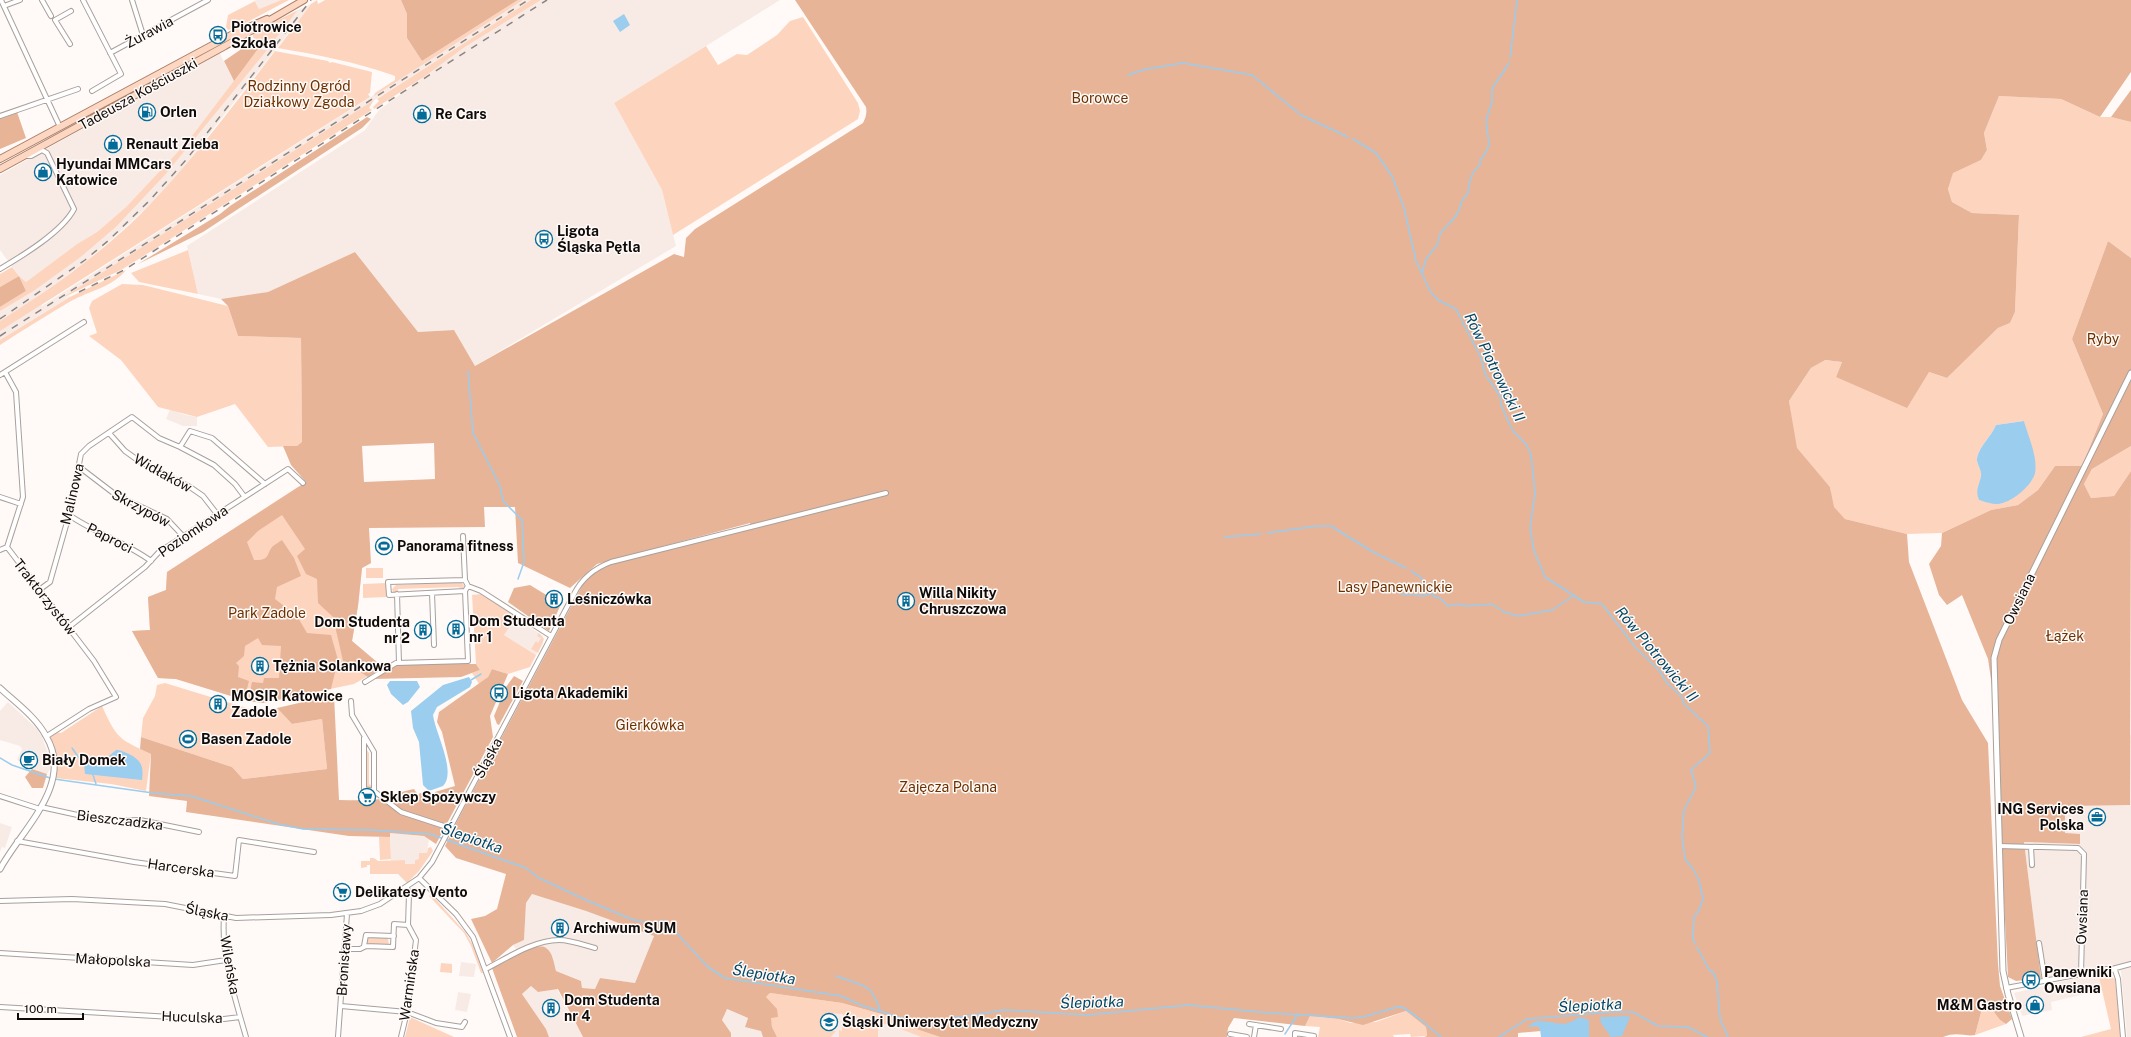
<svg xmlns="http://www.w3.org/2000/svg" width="2131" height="1037" viewBox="0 0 2131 1037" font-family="'Public Sans',sans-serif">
	<rect width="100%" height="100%" fill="#fffaf7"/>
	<path fill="#f8ebe5" d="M255 0H281L259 9Z
		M523 0H531L63 299 69 296 70 297 0 340V307L82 256 116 227 165 175 298 10 311 4 182 169 156 199 111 240 84 263 37 297 42 306Z
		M541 0H780L614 103 662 190 676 246 475 366 454 330 418 332 355 252 268 292 221 299 198 294 187 246 365 130 379 110 465 47Z
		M219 52 234 81 188 141 126 207 97 232 77 244 26 282 19 276 0 250V175Z
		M170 409 185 415 197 417V426H183L166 419Z
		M516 617 543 636V644L536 655 504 635Z
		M8 702 37 729 42 737 50 759V769L47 774 32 769 33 767 17 760 22 749 20 746 0 740V711Z
		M2129 735H2131V1037H2127L2121 971 2110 965 2041 978 2024 842 2080 844 2065 834V806Z
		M0 823 12 827 5 848 2 847 0 852Z
		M390 833 424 836 429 839 427 853 415 864H405V860L391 861Z
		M532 894 586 911 654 936 635 983 600 978 595 989 582 988 581 981 556 971 553 957 526 951 518 952 513 945 524 940 526 903Z
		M461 962 476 964 474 977 459 976Z
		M2098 973 2102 990 2051 1002 2052 1010 2022 1016 2014 993Z
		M531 986 538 992 557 989 583 1037H549L546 1029 522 994Z
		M458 992 471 994 467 1012 455 1010Z
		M726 1009 748 1018 745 1027H772L836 1009 877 1023 890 1025 921 1037H731V1033L722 1020Z"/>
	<path fill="#fdd5bf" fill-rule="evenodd" d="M281 0H289L236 28 228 30 226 27 228 15 255 1 259 9Z
		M317 0 318 4 325 0H401L407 14V38L422 61 518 0H523L374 96 375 93 395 80V76C356 62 318 55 278 48L311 4Z
		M531 0H541L465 47 424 77 374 109 373 107 379 101 377 99Z
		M298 10 269 47 258 45 253 37V33Z
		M803 17 858 103 860 111 858 119 673 235 662 190 614 103 706 46 718 65 737 54 747 55 777 35 790 21Z
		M258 49 267 50 165 175 116 227 82 256 35 290 0 311V307L26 291 19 276 0 287V274L12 267 19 276 26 282 77 244 97 232 126 207 188 141Z
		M275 51 328 61 330 63 332 62 372 72 370 93 368 94 370 97 0 331V321C55 286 111 247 156 198 199 152 237 101 275 51Z
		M1999 96 2061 99 2100 117H2111L2131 122V258L2108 241 2072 339 2103 414 2082 466H2055L2038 490 2018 505 1991 510 1942 533 1907 534 1845 519 1833 507 1830 487 1796 448 1789 401 1811 368 1824 360 1842 362 1836 377 1929 372 1947 378 1998 328 2010 323 2015 312 2019 215 1972 213 1952 202 1948 189 1953 172 1981 160 1987 150 1984 133ZM2024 421 2031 481C2016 498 2002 508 1979 500 1976 485 1979 489 1981 476 1982 470 1976 463 1977 458 1980 445 1991 437 1996 425Z
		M374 100 369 108 372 110 150 252 121 270 62 298Z
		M188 250 198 294 139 282 131 273Z
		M126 270C113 287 89 291 71 301 47 315 23 330 0 345V340L70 297Z
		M122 284 143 285 228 306 238 336 301 338 302 443 297 446 268 447 235 404 197 417 158 407 121 360 89 336 97 333 89 308 92 301Z
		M2131 446V471L2114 496 2091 498 2084 484 2092 469Z
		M298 487 371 563 362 568 358 606 352 641 378 663 380 669 354 684 263 703 244 700 176 679 158 678 132 631 150 630 148 597 166 590 167 572Z
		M366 568H383V578H366Z
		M460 582 464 585 463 589 458 587 398 589V592H393L392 589 396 585Z
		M386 583V597L363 598V584Z
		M481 594 516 617 504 635 536 655 530 667 508 674 492 669 488 677 479 684 472 673 480 670 476 664 472 595Z
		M539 633 544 639 538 653 531 649 536 641 538 643 541 638 537 636Z
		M165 683 253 710 277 708 292 724 322 719 327 769 243 779 232 767 141 737 143 718 155 696 157 685Z
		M102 706C117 739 119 739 151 754L146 791 111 784 55 778 56 755 50 736 56 732 61 733Z
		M365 747 369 753V784L372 786 370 789 365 787Z
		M379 837H390L391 859 380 860Z
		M431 847 433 851 419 871 407 883 398 874H370V865H367V867L361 868V861H370V858H374L378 861 405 860V864H415V860L419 859V853H427L428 848Z
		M431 894 466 933 474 947 483 973H481L471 946 464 933 429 896Z
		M368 937 388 938 389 945 367 944Z
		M441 963 452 964V973L440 972Z
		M2103 971 2115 979 2121 1037H2081L2111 1029 2098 973Z
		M770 993 842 1003 899 1019 907 1026 940 1037H921L890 1025 878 1023V1037H839V1030L842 1031V1024H847V1021L843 1020V1014L827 1013 826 1030 836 1031 831 1037H777L772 1027 766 997Z
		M1987 1003 2000 1020 2006 1024 1975 1035 1983 1005Z
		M1406 1011 1426 1027 1427 1036 1411 1037 1410 1034 1393 1035 1394 1037H1318L1320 1027 1305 1026 1310 1016 1338 1019 1351 1023 1376 1022Z
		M410 1017 454 1037H405Z"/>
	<path fill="#e7b497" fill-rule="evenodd" d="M401 0H518L422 61 407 38V14Z
		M795 0H2131V72L2100 117 2061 99 1999 96 1984 133 1987 150 1981 160 1953 173 1948 189 1952 202 1972 213 2019 215 2015 312 2010 323 1998 328 1947 378 1929 372 1907 408 1836 377 1842 362 1825 360 1811 368 1789 401 1797 448 1830 487 1834 507 1845 519 1907 534 1909 562 1962 700 1988 743 1998 964 2000 986 2012 1019 2006 1024 2000 1020 1987 1003 1983 1005 1975 1035C1966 1037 1957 1031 1943 1037H1542L1541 1031 1518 1033V1037H1424L1427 1036 1426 1027 1406 1011 1363 1025 1338 1019 1310 1016 1305 1026 1234 1018 1228 1028 1227 1037H940L907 1026 899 1019 842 1003 770 993 766 997 777 1009 778 1017 771 1018 772 1027 777 1037H763L761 1031 745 1027 748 1018 727 1009 722 1020 731 1033V1037H583L558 989 538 992 531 986 522 994 546 1029 549 1037H517L492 968C501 962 536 941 546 948 553 953 554 963 556 971L581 981 582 988 595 989 600 978 635 983 654 936 586 911 532 894 526 903 524 940 513 945 492 963 471 919 485 916 497 909 506 874 456 858 445 846 454 827 583 584C592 574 603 567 616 563L751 529 750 523 597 564 570 588 518 563 515 507H484L485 527 369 528 371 563 362 568 358 606 352 641 378 663 380 669 368 677 343 661 333 617 318 603 317 579 306 574 297 556 305 549 282 515 258 531 247 542 254 560C271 561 266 553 273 546 276 544 279 542 282 540L294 558 301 576 277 587 275 599 297 616 307 633 331 635 338 660 331 689 263 703 248 701 252 682 263 683 264 678H279L281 646 262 645 258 638 245 646 244 656 236 663 239 666 238 677 249 681 244 700 176 679 158 678 132 631 150 630 148 597 166 590 167 572 306 482 291 465 283 446H297L302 442 301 338 238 336 228 306 221 299 268 292 355 252 418 332 454 330 475 366 674 254 684 257 686 238 695 229 863 123C866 117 867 113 866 107ZM434 443 435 479 364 482 362 446Z
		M241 47 258 49 234 81 224 61 240 50Z
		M2131 90V122L2111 117Z
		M17 112 26 138 0 149V118Z
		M367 117 371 119 362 128 203 232 138 264 220 214 230 206Z
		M2108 241 2131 258V446L2092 469 2084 484 2091 498 2114 496 2131 471 2130 805 2065 806V833L2080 834V844L2024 842 2041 978 2016 981 2008 977 1999 805 1998 727 1988 659 1962 595 1947 605 1939 595 1929 564 1941 546 1942 533 1991 510 2018 505 2038 490 2055 466H2082L2103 414 2072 339Z
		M19 276 26 291 0 307V287Z
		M530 585 561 604 549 631 508 602 514 588Z
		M396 664H476L480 670 461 677 372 679Z
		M492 669 508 674 490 716 493 737 436 844 424 836 390 833V837L349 836 186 812 187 801 149 796 151 754 140 749 141 737 232 767 243 779 327 769 322 719 292 724 277 708 334 695 339 800C352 800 367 801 381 799 394 796 401 791 414 789L418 795 420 793 436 797 435 792 455 786 442 732 437 722 439 712 488 677Z
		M514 676 523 681 499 725 497 724 494 716 506 687Z
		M32 769 47 774 43 788H32L25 777Z"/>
	<path fill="#9acdee" d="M624 14 630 25 620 32 613 21Z
		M2024 421C2028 436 2038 457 2035 473 2032 486 2011 503 1998 504 1991 504 1985 502 1979 500 1975 490 1979 486 1981 476 1982 470 1976 463 1977 458 1980 445 1991 437 1996 425Z
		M469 677 472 682 470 687 437 707 433 715C435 732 457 772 443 786L429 791 423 785 419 742 413 728 411 711 443 685Z
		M390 681H417L420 687 408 702 403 705 391 694 387 685Z
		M116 750C121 750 124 752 129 754 141 760 144 766 142 780L85 774 84 765 87 762 109 756Z
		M1580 1017 1589 1020V1037H1541L1540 1029 1537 1026 1528 1027C1538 1014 1555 1027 1568 1023 1573 1021 1576 1019 1580 1017Z
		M1600 1017 1628 1016 1630 1017 1622 1036 1611 1037 1601 1023Z"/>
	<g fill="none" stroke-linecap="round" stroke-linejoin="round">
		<path stroke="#9acdee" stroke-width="1.5" d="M1510 58 1517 0
			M1147 69 1183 63 1252 75 1301 115 1348 137
			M1128 75 1146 69
			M1353 139 1376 153 1392 176 1404 208 1416 261 1430 291 1438 300 1456 309 1481 358 1485 374 1500 396 1501 405 1509 423 1513 431 1526 444 1531 454 1535 493 1530 528 1534 551 1545 577 1584 602 1602 604 1636 648 1659 670 1667 683 1681 696 1684 704 1708 726 1710 753 1691 770 1696 787 1684 810 1682 837 1685 859 1693 869 1699 880 1703 899 1699 910 1694 917 1693 939 1695 944
			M1422 273 1426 259 1438 244C1437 230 1450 226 1457 214 1460 208 1461 202 1464 197 1467 194 1467 197 1468 193 1469 182 1471 172 1480 165V160L1485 154 1489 145 1486 120 1492 102V89L1509 63
			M468 371 473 433 500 486 503 501 522 520 524 562 518 579
			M1267 533 1317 526H1331L1373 552 1406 568
			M1224 537 1261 534
			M1411 571 1419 576 1432 592
			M1401 594 1410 595
			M1413 595 1423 596 1432 593 1434 597 1440 598 1448 606 1458 604 1466 606 1492 604 1504 612 1518 616 1552 610 1573 596
			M471 680 481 674
			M72 748 84 765
			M0 758 12 765 50 778
			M93 775 96 784
			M54 779 153 793 191 796 278 824 303 829 370 830 430 834 526 868 539 878 586 900 631 919 655 925 662 920 670 926 708 967 725 978 841 996 863 1006 915 1022 923 1023 1004 1010 1087 1015 1189 1005 1269 1013 1353 1018 1363 1017 1397 1007H1402L1416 1016 1441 1037
			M1697 947 1709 970 1714 973 1717 982 1720 1019 1728 1037
			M836 976C862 986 872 982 880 1011
			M1285 1034 1298 1014
			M1499 1037 1527 1019 1611 1012H1633L1658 1026 1688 1027 1707 1037"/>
		<g stroke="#a8a09c" stroke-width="6">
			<path id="minor" d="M1 0 60 127
				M42 0 51 16
				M83 0 121 74 92 91
				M132 0 143 35
				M4 6 20 0
				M70 44 55 20 71 11
				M110 53 208 0
				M0 116 78 89
				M0 269C22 256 62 232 74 209L47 153 42 150 31 156H25
				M5 372 16 392 23 497 7 547
				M0 375 84 322
				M109 433 125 451 139 461 190 487 203 496 217 514
				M180 447 190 431 212 438 265 484
				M78 466 116 495 167 519 183 536
				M0 497 21 504
				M69 515C95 533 125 542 151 561
				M463 536 465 580 468 586 481 591 551 636
				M7 547 94 661 116 697 89 709 47 736
				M0 550 7 547
				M465 580 388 582 389 595 465 591
				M39 590 50 582 69 515 81 454 89 446 132 417 159 438 180 447 214 465 235 484 244 496
				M432 593 434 645
				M397 594 399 663
				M69 627 145 567 159 552 288 469 303 483
				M365 682 396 663 468 661 465 591 468 586
				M351 701 352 715 374 752V791L401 812 450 828
				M364 738V789L374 791
				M0 796 40 809
				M41 807 105 821 140 820 199 832
				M17 841 134 862 235 876 239 840 314 852
				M1999 846 2078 848 2084 854 2081 974 2006 988
				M2031 847 2032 865
				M419 878 456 914 473 937 510 1037
				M0 901 72 899 165 904 236 918 331 915 361 911 380 904 419 878 432 862 574 594C582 578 595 568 611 562L886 493
				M224 917C221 957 235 998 246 1037
				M2039 943 2045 981
				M364 946 366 935 394 936
				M345 949H360L366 946 393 947 394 924 408 925
				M0 953 193 965 226 960
				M486 969C507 958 534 940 559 940 570 940 584 945 595 948
				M2112 969 2131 964
				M2081 974 2107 969 2115 970 2118 979 2123 1037
				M341 1006 407 1012 436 1023 462 1027 465 1022
				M0 1007 206 1019H224L240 1017
				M1249 1024 1281 1029
				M1230 1034 1247 1037
				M338 1037 347 914
				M401 1037 407 1012 416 940 408 925 409 894 407 888
				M1254 1037 1256 1025
				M1295 1037V1033L1314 1036"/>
		</g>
		<g stroke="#a8a09c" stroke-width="7">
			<path id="tertiary" d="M0 688C15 702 36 717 46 736 75 784 21 830 0 869
				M2021 1037 2008 994 2003 971 1994 658 1999 640 2131 373"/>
		</g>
		<g stroke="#a87f68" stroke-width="8">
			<path id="primary" d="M0 159 233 34 267 19
				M0 169 225 46 304 0"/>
		</g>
		<use href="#minor" stroke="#fff" stroke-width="4"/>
		<use href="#tertiary" stroke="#fff" stroke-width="5"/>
		<use href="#primary" stroke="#fdd7c2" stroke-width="6"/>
		<path stroke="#898583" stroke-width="1.5" stroke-dasharray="7 7" stroke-linecap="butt" d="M79 292 124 270 547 0
			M0 319 85 260 109 240 150 200 186 160 311 0
			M0 336 528 0"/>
	</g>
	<defs>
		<g id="bus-ring" transform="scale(0.9)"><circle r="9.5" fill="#fffaf7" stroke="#046c99" stroke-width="1.5"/><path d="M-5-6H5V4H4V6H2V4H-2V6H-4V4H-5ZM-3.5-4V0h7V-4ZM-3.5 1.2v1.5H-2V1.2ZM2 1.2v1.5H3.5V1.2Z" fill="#046c99"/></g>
		<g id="fuel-ring" transform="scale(0.9)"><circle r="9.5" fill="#fffaf7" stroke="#046c99" stroke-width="1.5"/><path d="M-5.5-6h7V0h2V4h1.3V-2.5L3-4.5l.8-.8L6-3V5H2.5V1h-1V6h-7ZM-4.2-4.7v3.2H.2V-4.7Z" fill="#046c99"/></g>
		<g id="shop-ring" transform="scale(0.9)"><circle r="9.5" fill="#fffaf7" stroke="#046c99" stroke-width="1.5"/><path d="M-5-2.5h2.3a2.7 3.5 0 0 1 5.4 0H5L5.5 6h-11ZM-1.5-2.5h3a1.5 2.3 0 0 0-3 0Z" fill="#046c99"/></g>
		<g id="stadium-ring" transform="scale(0.9)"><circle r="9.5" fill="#fffaf7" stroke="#046c99" stroke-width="1.5"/><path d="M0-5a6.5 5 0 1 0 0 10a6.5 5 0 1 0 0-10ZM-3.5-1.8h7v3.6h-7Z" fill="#046c99"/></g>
		<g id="building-ring" transform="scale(0.9)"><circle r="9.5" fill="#fffaf7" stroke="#046c99" stroke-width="1.5"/><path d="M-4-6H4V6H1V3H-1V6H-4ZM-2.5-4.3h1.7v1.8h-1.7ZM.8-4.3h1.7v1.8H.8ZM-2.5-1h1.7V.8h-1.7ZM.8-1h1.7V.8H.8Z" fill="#046c99"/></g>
		<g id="cafe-ring" transform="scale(0.9)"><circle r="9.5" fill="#fffaf7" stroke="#046c99" stroke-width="1.5"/><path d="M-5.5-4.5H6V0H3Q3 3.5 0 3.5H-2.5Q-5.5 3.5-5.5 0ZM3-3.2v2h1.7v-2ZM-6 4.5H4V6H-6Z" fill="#046c99"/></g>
		<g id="supermarket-ring" transform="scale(0.9)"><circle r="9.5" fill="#fffaf7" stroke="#046c99" stroke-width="1.5"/><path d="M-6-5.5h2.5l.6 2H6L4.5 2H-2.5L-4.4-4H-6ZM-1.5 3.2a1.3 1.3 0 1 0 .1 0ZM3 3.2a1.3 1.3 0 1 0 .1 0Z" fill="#046c99"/></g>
		<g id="office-ring" transform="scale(0.9)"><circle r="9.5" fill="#fffaf7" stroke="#046c99" stroke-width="1.5"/><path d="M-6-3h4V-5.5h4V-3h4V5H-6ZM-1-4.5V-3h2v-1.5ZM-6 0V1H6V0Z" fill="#046c99"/></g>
		<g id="university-ring" transform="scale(0.9)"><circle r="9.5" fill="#fffaf7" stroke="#046c99" stroke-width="1.5"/><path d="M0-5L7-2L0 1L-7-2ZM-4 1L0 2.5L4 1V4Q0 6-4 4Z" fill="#046c99"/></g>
	</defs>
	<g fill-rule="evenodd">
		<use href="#bus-ring" x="218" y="35"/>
		<use href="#fuel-ring" x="147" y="112"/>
		<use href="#shop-ring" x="422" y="114"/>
		<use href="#shop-ring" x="113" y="144"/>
		<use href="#shop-ring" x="43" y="172"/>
		<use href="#bus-ring" x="544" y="239"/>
		<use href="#stadium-ring" x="384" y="546"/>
		<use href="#building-ring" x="554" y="599"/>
		<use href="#building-ring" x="906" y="601"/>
		<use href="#building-ring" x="456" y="629"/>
		<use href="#building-ring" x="423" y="630"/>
		<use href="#building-ring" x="260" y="666"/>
		<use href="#bus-ring" x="499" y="693"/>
		<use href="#building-ring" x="218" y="704"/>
		<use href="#stadium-ring" x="188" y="739"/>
		<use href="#cafe-ring" x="29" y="760"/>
		<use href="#supermarket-ring" x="367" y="797"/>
		<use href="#office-ring" x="2097" y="817"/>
		<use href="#supermarket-ring" x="342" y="892"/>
		<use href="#building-ring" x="560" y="928"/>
		<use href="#bus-ring" x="2031" y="980"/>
		<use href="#shop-ring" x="2035" y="1005"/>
		<use href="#building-ring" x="551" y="1008"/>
		<use href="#university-ring" x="829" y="1022"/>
	</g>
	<g text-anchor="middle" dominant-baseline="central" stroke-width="3" stroke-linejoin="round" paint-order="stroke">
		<g font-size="14" font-weight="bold" fill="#0e0b0a" stroke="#fffaf7" text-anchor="start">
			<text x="231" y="27">Piotrowice<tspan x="231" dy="16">Szkoła</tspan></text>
			<text x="160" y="112">Orlen</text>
			<text x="435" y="114">Re Cars</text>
			<text x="126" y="144">Renault Zieba</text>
			<text x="56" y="164">Hyundai MMCars<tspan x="56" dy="16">Katowice</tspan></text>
			<text x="557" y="231">Ligota<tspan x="557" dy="16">Śląska Pętla</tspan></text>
			<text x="397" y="546">Panorama fitness</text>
			<text x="919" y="593">Willa Nikity<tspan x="919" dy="16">Chruszczowa</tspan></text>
			<text x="567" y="599">Leśniczówka</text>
			<text x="469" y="621">Dom Studenta<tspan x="469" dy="16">nr 1</tspan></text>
			<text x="410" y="622" text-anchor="end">Dom Studenta<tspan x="410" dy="16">nr 2</tspan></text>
			<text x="273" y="666">Tężnia Solankowa</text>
			<text x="512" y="693">Ligota Akademiki</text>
			<text x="231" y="696">MOSIR Katowice<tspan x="231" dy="16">Zadole</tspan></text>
			<text x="201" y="739">Basen Zadole</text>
			<text x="42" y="760">Biały Domek</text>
			<text x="380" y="797">Sklep Spożywczy</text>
			<text x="2084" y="809" text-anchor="end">ING Services<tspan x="2084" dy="16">Polska</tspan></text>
			<text x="355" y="892">Delikatesy Vento</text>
			<text x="573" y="928">Archiwum SUM</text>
			<text x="2044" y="972">Panewniki<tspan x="2044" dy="16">Owsiana</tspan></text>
			<text x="564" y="1000">Dom Studenta<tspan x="564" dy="16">nr 4</tspan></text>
			<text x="2022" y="1005" text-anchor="end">M&amp;M Gastro</text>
			<text x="842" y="1022">Śląski Uniwersytet Medyczny</text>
		</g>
		<g font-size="14" fill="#0e0b0a" stroke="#fffaf7">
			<text transform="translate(149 32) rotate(-28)">Żurawia</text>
			<text transform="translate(138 94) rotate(-29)">Tadeusza Kościuszki</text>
			<text transform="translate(163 473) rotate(29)">Widłaków</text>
			<text transform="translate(72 494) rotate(-77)">Malinowa</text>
			<text transform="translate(141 508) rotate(28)">Skrzypów</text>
			<text transform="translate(193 531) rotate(-34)">Poziomkowa</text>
			<text transform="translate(110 538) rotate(27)">Paproci</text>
			<text transform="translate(45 597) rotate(52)">Traktorzystów</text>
			<text transform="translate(2019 599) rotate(-64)">Owsiana</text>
			<text transform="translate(488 758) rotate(-62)">Śląska</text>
			<text transform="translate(120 820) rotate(7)">Bieszczadzka</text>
			<text transform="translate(181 868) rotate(8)">Harcerska</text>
			<text transform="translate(207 912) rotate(11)">Śląska</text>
			<text transform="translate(2082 917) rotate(-88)">Owsiana</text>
			<text transform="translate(113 960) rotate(3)">Małopolska</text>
			<text transform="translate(344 960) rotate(-86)">Bronisławy</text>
			<text transform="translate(230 965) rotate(80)">Wileńska</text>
			<text transform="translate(409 985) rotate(-82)">Warmińska</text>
			<text transform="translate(192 1017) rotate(2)">Huculska</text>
		</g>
		<g font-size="14" fill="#6d3100" stroke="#fffaf7">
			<text x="299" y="86">Rodzinny Ogród<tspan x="299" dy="16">Działkowy Zgoda</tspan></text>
			<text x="1100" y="98">Borowce</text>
			<text x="2103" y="339">Ryby</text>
			<text x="1395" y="587">Lasy Panewnickie</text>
			<text x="267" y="613">Park Zadole</text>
			<text x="2065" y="636">Łążek</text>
			<text x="650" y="725">Gierkówka</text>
			<text x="948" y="787">Zajęcza Polana</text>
		</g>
		<g font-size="15" font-style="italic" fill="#014666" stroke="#fffaf7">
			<text transform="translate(1495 367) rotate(64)">Rów Piotrowicki II</text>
			<text transform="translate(1657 654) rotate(50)">Rów Piotrowicki II</text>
			<text transform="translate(472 838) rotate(19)">Ślepiotka</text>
			<text transform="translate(764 974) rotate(9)">Ślepiotka</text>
			<text transform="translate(1092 1002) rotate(-2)">Ślepiotka</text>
			<text transform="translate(1590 1005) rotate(-3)">Ślepiotka</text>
		</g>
	</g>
	<path d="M18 1013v6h65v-6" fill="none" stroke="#0e0b0a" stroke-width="2"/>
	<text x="24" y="1013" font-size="12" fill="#0e0b0a" stroke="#fffaf7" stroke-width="3" paint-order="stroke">100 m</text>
</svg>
